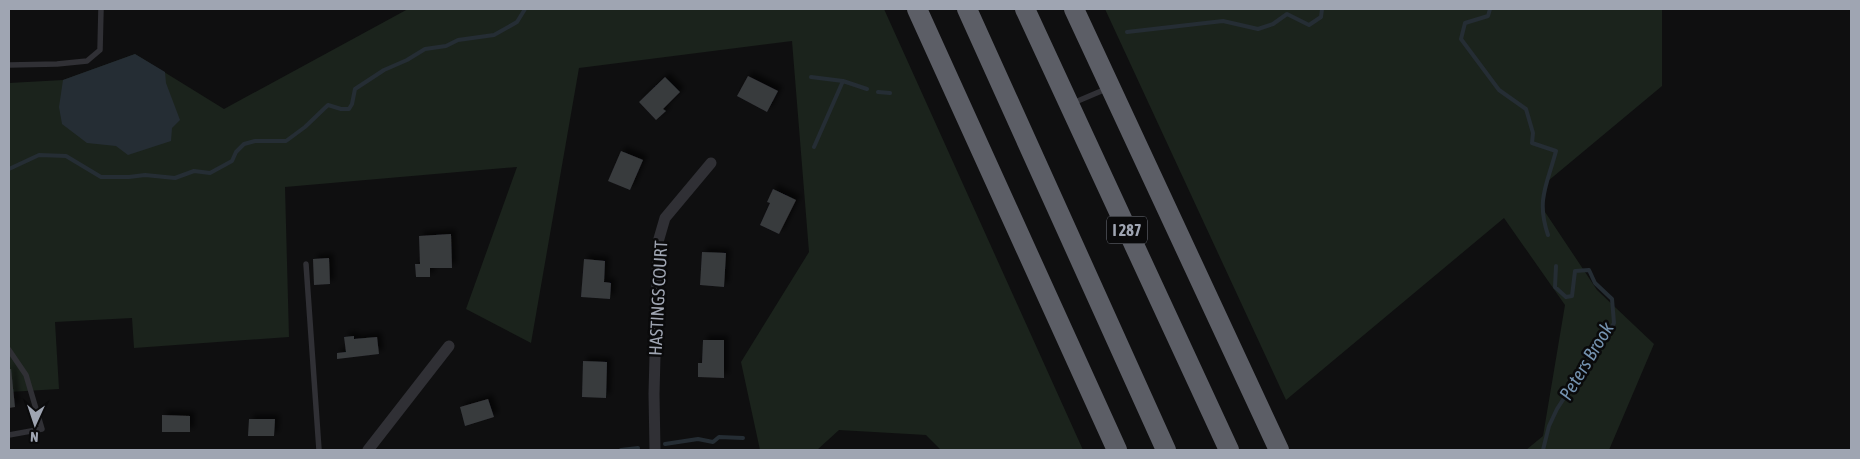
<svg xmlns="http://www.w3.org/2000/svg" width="1860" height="459" viewBox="0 0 1860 459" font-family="'Asap Condensed',sans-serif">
	<defs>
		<filter id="shadow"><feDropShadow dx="4.5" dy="-4.5" stdDeviation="2.5" flood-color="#0009"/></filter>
	</defs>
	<rect width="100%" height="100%" fill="#0f0f10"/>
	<path fill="#1b231c" d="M408 9H884L1083 450H941L926 435 839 430 817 450H760L741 362 809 252 792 41 579 68 531 343 466 309 517 167 285 187 289 337 134 348 132 318 55 322 59 389 9 392V83L63 80 135 54 224 109Z
		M1105 9H1662V86L1548 181 1543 209 1597 290 1654 344 1609 450H1526L1543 436 1565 305 1504 218 1286 400Z"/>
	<path fill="#252d34" d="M135 54 165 72 166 83 180 120 172 128 171 141 128 155 116 146 87 143 62 124 59 107 63 80Z"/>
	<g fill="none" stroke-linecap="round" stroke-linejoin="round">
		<path stroke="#252d34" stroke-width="4" d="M1490 9 1488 16 1465 23 1461 39 1499 90 1526 109 1533 133 1532 143 1556 151C1547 185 1536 200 1548 235
			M1127 32 1223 21 1258 29 1273 24 1287 14 1309 25 1321 17 1322 9
			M811 77 843 81 867 89
			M878 92 890 93
			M814 147 843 81
			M9 169 39 155 66 156 101 177H129L145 175 175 178 194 171 210 173 232 161 236 152 244 144 255 141H286L305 127 328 105 341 109H349L352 104 355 89 384 70 407 60 425 49 446 46 458 40 494 35 517 22 525 9
			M665 444 698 439 713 442 719 437 743 438
			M621 450 638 448
			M1543 450 1549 426 1557 409 1577 378 1604 341 1614 323 1612 299 1595 283 1589 270 1575 271 1572 296 1566 297 1555 287 1556 266"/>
	</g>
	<path fill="#383a3e" filter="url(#shadow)" d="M748 76 778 91 767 112 737 96Z
		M665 77 680 92 663 109 666 111 656 120 639 102Z
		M621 151 643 160 630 190 608 181Z
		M773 189 796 200 779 234 760 225 770 203 767 202Z
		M451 234 452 268H430V277H416L415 264H420L419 236Z
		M702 252 726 253 724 287 700 285Z
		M329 258 330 284 314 285 313 259Z
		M584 259 605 261 604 282 611 283 610 299 581 297Z
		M354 336V339L377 337 379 354 337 359V353L346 352 344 337Z
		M703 340H724V378L698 377V363H702Z
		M583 361 607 362 606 398 582 397Z
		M9 369H11L15 407 9 408Z
		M488 399 494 417 465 426 460 407Z
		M162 415 190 416V432H162Z
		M249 419H275L274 436H248Z"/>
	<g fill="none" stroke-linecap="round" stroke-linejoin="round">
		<path stroke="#303035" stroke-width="5.5" d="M9 65 57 64 87 61 100 50 101 9
			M1073 103 1106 89
			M306 264 319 450
			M9 350 26 375 42 429 9 435"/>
		<path stroke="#303035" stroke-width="11" d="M368 450 449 346
			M655 450 654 394 658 242 665 218 711 163"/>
		<path stroke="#5c5e66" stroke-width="20" d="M917 9 1117 450
			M967 9 1166 450
			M1025 9 1229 450
			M1074 9 1279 450"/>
	</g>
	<g text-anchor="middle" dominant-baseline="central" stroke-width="5" stroke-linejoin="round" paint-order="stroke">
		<rect fill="#0a0a0b" stroke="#727680" stroke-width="1" x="1107" y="216.5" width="40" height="27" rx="4"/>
		<g font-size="16" font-weight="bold" fill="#9fa5b2">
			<text x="1127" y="230">I 287</text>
		</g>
		<g font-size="18" fill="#9fa5b2" stroke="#0a0a0b">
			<text transform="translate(658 298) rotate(-87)">HASTINGS COURT</text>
		</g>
		<g font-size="19" font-style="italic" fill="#7492af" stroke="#0a0a0b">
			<text transform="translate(1586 361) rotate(-59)">Peters Brook</text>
		</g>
	</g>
	<rect width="1860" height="459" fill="none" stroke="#9fa5b2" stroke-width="20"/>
	<g transform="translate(35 424) rotate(183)" stroke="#0a0a0b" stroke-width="4" paint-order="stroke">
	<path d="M0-4L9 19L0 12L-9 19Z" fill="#9fa5b2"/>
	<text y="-8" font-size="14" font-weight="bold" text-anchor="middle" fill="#9fa5b2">N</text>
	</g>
</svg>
